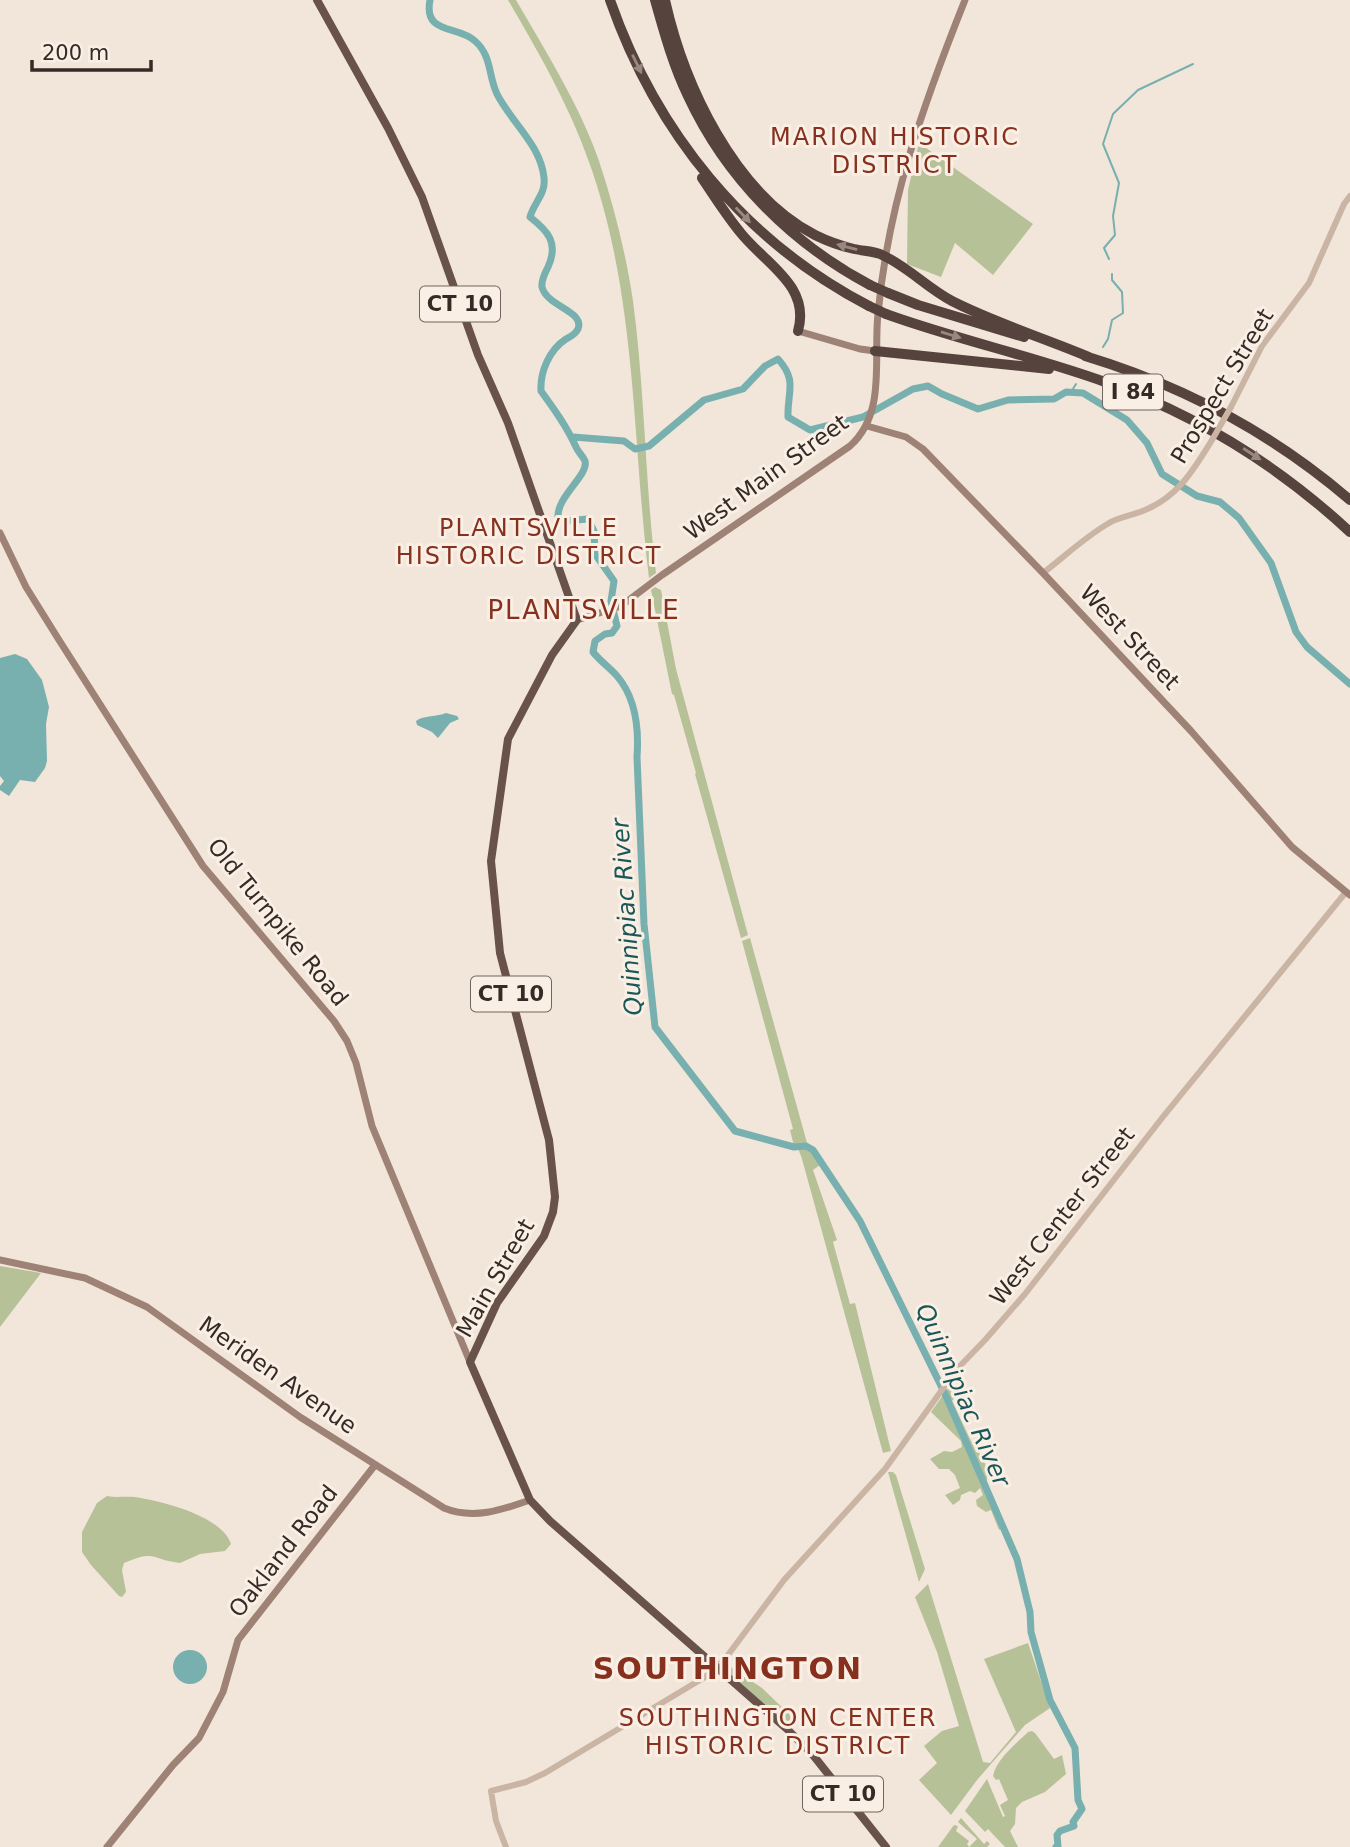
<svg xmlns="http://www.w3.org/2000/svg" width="1350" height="1847" viewBox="0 0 1350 1847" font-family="'DejaVu Sans',sans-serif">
	<rect width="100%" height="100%" fill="#f2e5d9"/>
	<path fill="#b6c198" d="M508 0H516C546 52 579 104 599 161 614 206 626 254 633 301 645 391 645 483 656 573L649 578C632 439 637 295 589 162 569 105 539 53 508 0Z
		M919 143 1033 224 993 275 955 243 941 277 907 264 908 190Z
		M655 587 661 590 676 669 748 935 741 938 695 774 696 773 674 695 672 694 651 590Z
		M750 938 809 1150H813L820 1165 813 1170 837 1240 833 1242 850 1304 855 1303 891 1451 883 1453 802 1159 798 1148 794 1146 790 1130 793 1129 742 941Z
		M0 1266 41 1273 0 1327Z
		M948 1388 957 1395 952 1401 972 1443 984 1460 987 1471V1489L1004 1527 999 1530 991 1510 986 1512 977 1506 976 1500 983 1495 980 1488 975 1493 970 1491 961 1495 960 1500 953 1505 945 1495 960 1488 955 1475 949 1469H939L930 1459 944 1451 952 1452 962 1447 961 1441 931 1412Z
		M888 1472H893L896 1475 925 1569 919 1582Z
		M107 1496C116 1498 125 1496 135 1497 162 1501 222 1516 231 1544L225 1551 200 1554 180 1563C151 1560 157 1549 124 1563L122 1570 126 1592 122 1597 119 1596 91 1565 82 1552V1532L97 1503Z
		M928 1584 983 1762 990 1763 1016 1732 984 1659 1028 1643 1050 1708 1025 1725 977 1780 951 1815 919 1780 937 1763 924 1746 942 1731 959 1726 937 1652 915 1597Z
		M729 1666 762 1688 790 1715 791 1720 785 1722 726 1670Z
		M1032 1731 1035 1733 1054 1759 1062 1755 1066 1774 1045 1792 1022 1802 1016 1808 1015 1824 1010 1831 1018 1847H1005L988 1829 985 1832 965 1811 987 1779 1003 1817 1005 1816 1000 1805 1008 1800 999 1779 996 1780 993 1776C997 1758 1016 1744 1028 1732Z
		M961 1818 984 1844 987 1841 990 1844 987 1847H938L954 1825 958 1826 956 1831 969 1841 967 1844 969 1847 977 1839 958 1822Z"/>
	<path fill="#77b0af" d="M15 654 27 659 42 680 49 707 46 724 47 761 45 768 35 782 20 780 9 796 0 790V786L4 781 0 776V658Z
		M446 713 457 716 459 719 450 723 438 738 432 732 417 725 416 721C424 715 437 717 446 713Z
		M173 1667a17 17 0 1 1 34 0a17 17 0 1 1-34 0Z"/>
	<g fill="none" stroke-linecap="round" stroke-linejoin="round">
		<path stroke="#77b0af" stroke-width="2" d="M1109 259 1104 248 1115 235 1113 216 1119 183 1103 144 1113 114 1138 90 1193 64
			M1103 347 1108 339 1112 320 1123 313 1122 292 1112 280V274
			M1071 392 1076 384"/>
		<path stroke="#77b0af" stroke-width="7" d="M430 0C423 35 458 25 475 41 492 56 488 75 497 94 511 122 541 145 544 178 546 194 534 202 530 217 548 231 559 243 548 267 545 273 541 280 542 287 547 307 585 311 578 329 575 335 571 336 566 339 549 350 540 372 541 391 554 409 567 427 576 447 578 452 583 456 585 461 589 475 556 497 558 518L566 521 588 519 594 531 595 554 614 581 611 601 617 626 612 633 605 634 595 641 593 652C600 661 609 667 617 676 636 698 639 729 637 757L644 924 655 1027 735 1131 794 1147 806 1146 813 1150 860 1221 946 1396 1017 1559 1030 1612 1031 1632 1050 1700 1075 1748 1078 1800 1082 1809 1073 1822 1074 1826 1060 1831 1057 1835 1058 1846 1056 1847
			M573 437 624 441 635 449 649 446 704 400 743 389 765 366 778 359C798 381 787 392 788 417L810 430 863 417 913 389 928 386 942 394 978 409 1008 400 1054 399 1066 392 1083 393 1127 420 1147 443 1162 474 1197 496 1220 502 1239 518 1271 563 1296 632 1307 647 1350 684"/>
		<path stroke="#cab4a4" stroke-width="6" d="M1231 407 1262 346 1309 283 1344 204 1350 196
			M1043 573C1065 556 1085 537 1109 523 1120 517 1134 515 1145 510 1178 497 1194 469 1212 440
			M506 1847 496 1821 491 1791 526 1782 545 1773 705 1677 725 1659 784 1580 885 1469 957 1369 985 1340 1025 1294 1162 1118 1346 892"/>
		<path stroke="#9e8276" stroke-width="7" d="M798 331 860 349 875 351
			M867 426 906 437 923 449 1043 573 1191 731 1292 847 1350 895
			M0 533 26 587 59 640 203 866 334 1021 347 1041 356 1063 372 1126 470 1362
			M577 620 621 606 662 575 850 446C887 413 873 358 878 314 888 202 924 103 965 0
			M0 1260 85 1278 147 1307 300 1417 444 1508C473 1520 502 1510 530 1500
			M107 1847 173 1765 199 1738 223 1692 238 1640 375 1465"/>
		<path stroke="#68524a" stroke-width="8" d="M317 0 388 128 422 197 478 355 508 423 577 620 552 655 508 739 491 861 500 953 549 1140 555 1197 553 1212 544 1236 497 1303 470 1362 530 1500 550 1521 787 1729 813 1755 886 1847"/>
		<path stroke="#57433d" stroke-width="10" d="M610 0C656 132 744 241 869 306
			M655 0C664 32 673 65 688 96 726 178 791 243 870 285
			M665 0C684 85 734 193 815 235 827 241 841 246 854 249 863 251 873 251 880 254 906 265 927 288 952 301 995 323 1044 338 1089 357
			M702 178C714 196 726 215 740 232 764 263 811 285 798 331
			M888 293 918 305 1024 337
			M886 314C958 340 1033 356 1105 382 1197 415 1279 466 1350 532
			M875 351 1049 369
			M1085 356C1184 386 1272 433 1350 500"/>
		<path stroke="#cab4a4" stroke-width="6" d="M1212 440 1231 407"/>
		<path stroke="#57433d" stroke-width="10" d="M870 285 888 293
			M869 306 886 314"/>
	</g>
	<defs><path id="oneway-solid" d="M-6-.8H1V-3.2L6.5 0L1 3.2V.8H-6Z" transform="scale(1.75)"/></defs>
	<g fill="#988880">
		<use href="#oneway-solid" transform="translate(637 64) rotate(64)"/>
		<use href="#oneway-solid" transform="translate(743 215) rotate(46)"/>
		<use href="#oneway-solid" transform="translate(847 247) rotate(-165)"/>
		<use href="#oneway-solid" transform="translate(951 335) rotate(17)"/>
		<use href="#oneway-solid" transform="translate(1252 454) rotate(33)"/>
	</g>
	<g text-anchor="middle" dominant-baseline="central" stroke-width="6" stroke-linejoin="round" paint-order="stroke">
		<g fill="#faefe5" stroke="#70655f" stroke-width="2">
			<rect x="420" y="286.5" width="80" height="35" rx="5"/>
			<rect x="1103" y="374.5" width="60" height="35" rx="5"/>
			<rect x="471" y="976.5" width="80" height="35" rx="5"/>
			<rect x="803" y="1776.5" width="80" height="35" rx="5"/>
		</g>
		<g font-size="21" font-weight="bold" fill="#352a26">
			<text x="460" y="304">CT 10</text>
			<text x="1133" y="392">I 84</text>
			<text x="511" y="994">CT 10</text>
			<text x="843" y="1794">CT 10</text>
		</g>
		<g font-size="23" fill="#352a26" stroke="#faefe5">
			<text transform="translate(1222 386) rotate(-59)">Prospect Street</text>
			<text transform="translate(766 477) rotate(-36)">West Main Street</text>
			<text transform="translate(1130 637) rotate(47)">West Street</text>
			<text transform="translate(278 922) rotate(51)">Old Turnpike Road</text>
			<text transform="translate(1062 1216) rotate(-52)">West Center Street</text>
			<text transform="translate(495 1278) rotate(-60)">Main Street</text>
			<text transform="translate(278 1375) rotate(35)">Meriden Avenue</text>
			<text transform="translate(283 1551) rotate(-52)">Oakland Road</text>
		</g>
		<g font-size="24" letter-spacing="2" fill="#86301d" stroke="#faefe5">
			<text x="895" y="137">MARION HISTORIC<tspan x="895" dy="28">DISTRICT</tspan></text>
			<text x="529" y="528">PLANTSVILLE<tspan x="529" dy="28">HISTORIC DISTRICT</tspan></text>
			<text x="778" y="1718">SOUTHINGTON CENTER<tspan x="778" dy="28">HISTORIC DISTRICT</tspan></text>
		</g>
		<g font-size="24" font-style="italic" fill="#1b5758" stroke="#faefe5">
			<text transform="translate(627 917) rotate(-94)">Quinnipiac River</text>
			<text transform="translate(963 1395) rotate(66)">Quinnipiac River</text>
		</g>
		<g font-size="26" letter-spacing="2" fill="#86301d" stroke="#faefe5">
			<text x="584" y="610">PLANTSVILLE</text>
		</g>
		<g font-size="30" font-weight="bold" letter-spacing="2" fill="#86301d" stroke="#faefe5">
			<text x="728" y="1668">SOUTHINGTON</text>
		</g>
	</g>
	<path d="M32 60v10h119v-10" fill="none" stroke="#352a26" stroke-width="3.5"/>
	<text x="42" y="60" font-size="21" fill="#352a26" stroke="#faefe5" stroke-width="5" paint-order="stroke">200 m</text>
</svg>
